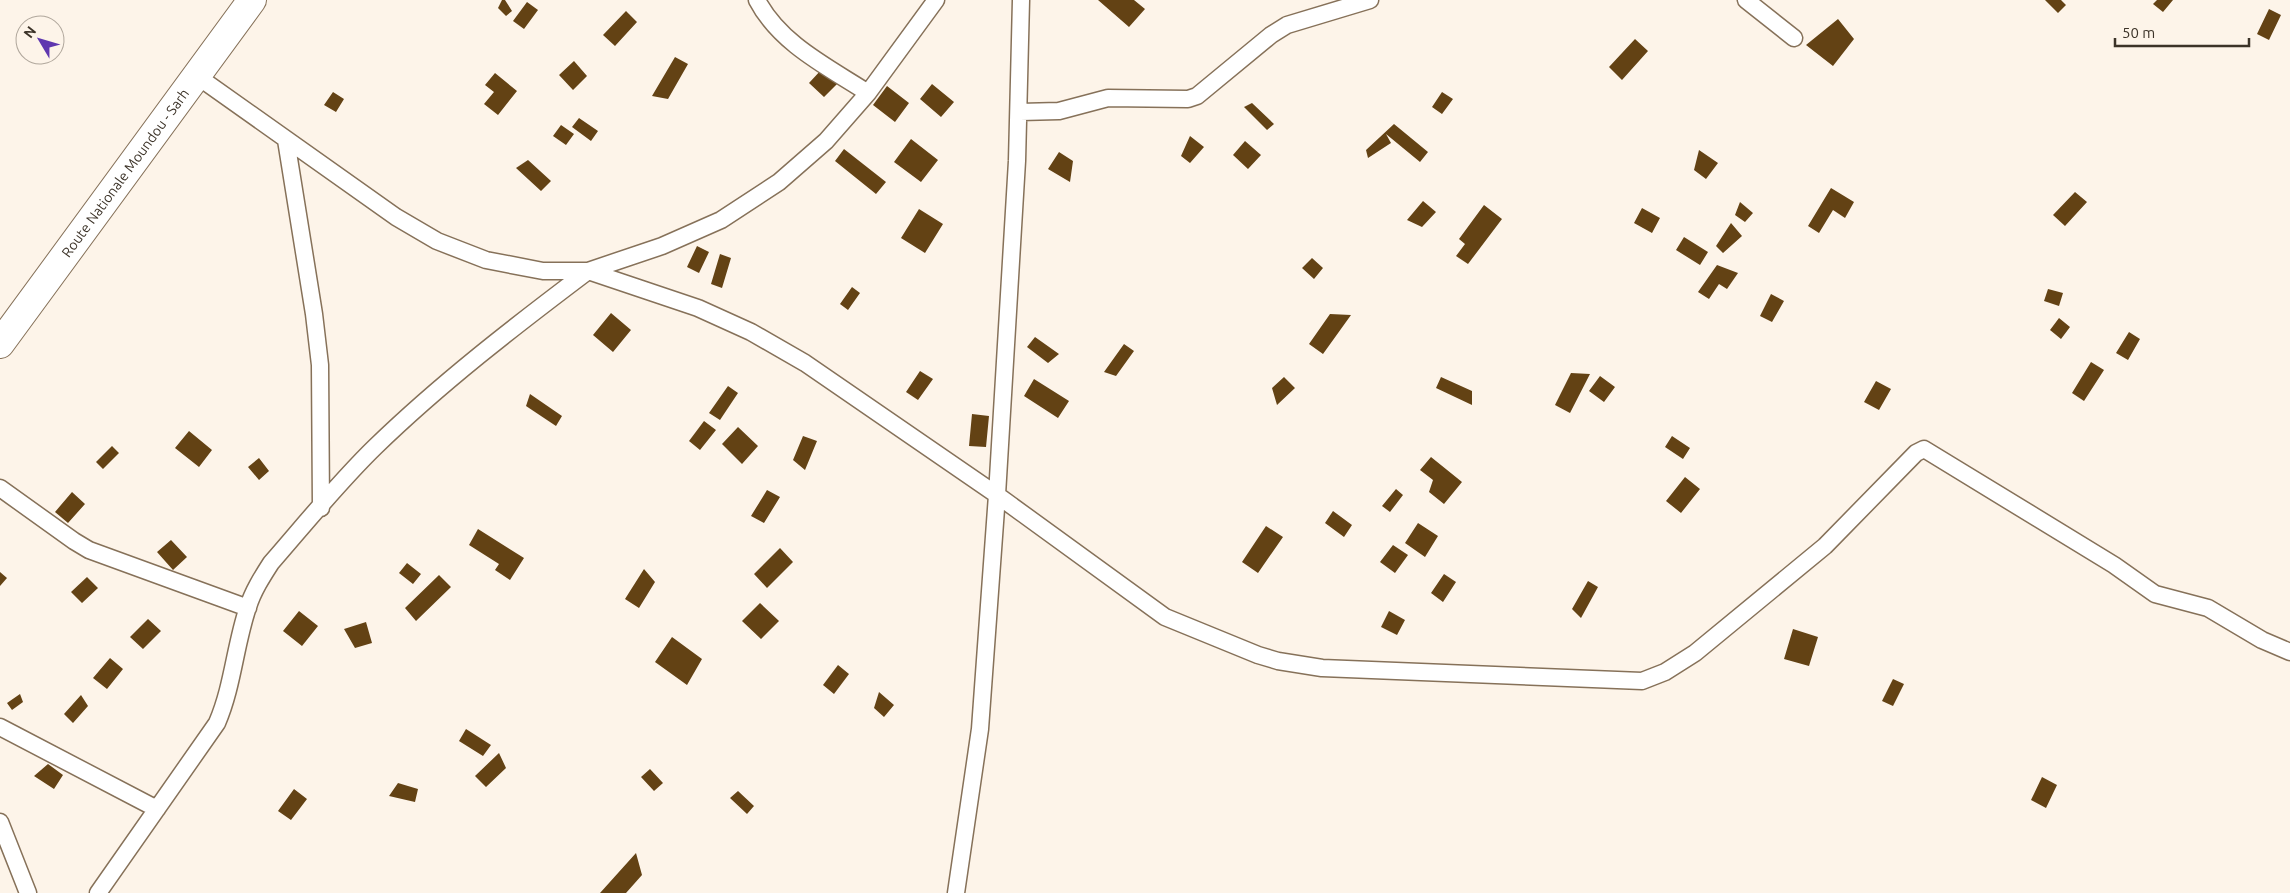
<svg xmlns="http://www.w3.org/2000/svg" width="2290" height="893" viewBox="0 0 2290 893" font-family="Ubuntu,sans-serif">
	<rect width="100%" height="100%" fill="#fdf4e9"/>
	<path fill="#634214" d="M502 0H505L512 11 506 16 498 8Z
		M1098 0H1134L1145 9 1129 27Z
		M2045 0H2061L2066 5 2058 13Z
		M2157 0H2173L2163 12 2153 4Z
		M527 2 538 10 524 29 513 21Z
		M2269 9 2281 15 2269 40 2257 34Z
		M626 11 637 22 615 46 603 35Z
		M1838 19 1854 39 1833 66 1806 45Z
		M1635 39 1648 51 1622 80 1609 67Z
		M675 57 688 64 668 99 652 96Z
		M574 61 587 76 573 90 559 75Z
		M822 69 838 83 824 97 809 83Z
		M495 73 517 91 498 115 484 104 494 92 485 85Z
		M932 84 954 102 941 117 920 99Z
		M887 86 909 103 895 122 873 105Z
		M333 92 344 99 336 112 324 105Z
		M1442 92 1453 99 1442 114 1432 107Z
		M1252 103 1274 124 1267 130 1244 107Z
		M579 118 598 131 591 141 572 127Z
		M1394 124 1428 152 1420 162 1386 134 1391 143 1368 158 1366 150Z
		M561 125 574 134 566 145 553 136Z
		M1190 136 1204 147 1190 163 1181 156Z
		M911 139 938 160 921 182 894 162Z
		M1245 141 1261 155 1248 169 1233 155Z
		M844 149 886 182 876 194 835 161Z
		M1699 150 1718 163 1706 179 1694 170Z
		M1059 152 1073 161 1070 182 1048 169Z
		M528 160 551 181 541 191 516 168Z
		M1831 188 1854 202 1845 218 1833 210 1819 233 1808 226Z
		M2075 192 2087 202 2065 226 2053 215Z
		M1423 201 1436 212 1422 227 1407 220Z
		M1740 202 1753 213 1745 222 1735 215Z
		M1484 205 1502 219 1468 264 1456 256 1465 244 1459 239Z
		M1642 208 1660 218 1652 233 1634 223Z
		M919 209 943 224 925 253 901 238Z
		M1731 223 1742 236 1723 253 1716 246Z
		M1684 237 1708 252 1700 265 1676 250Z
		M697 246 709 252 699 273 687 267Z
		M720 254 731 258 722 288 711 284Z
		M1312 258 1323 268 1314 279 1302 268Z
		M1717 265 1738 273 1727 289 1719 284 1709 299 1698 292Z
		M852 287 860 293 848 310 840 304Z
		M2048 289 2063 293 2059 306 2044 301Z
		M1771 294 1784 301 1772 322 1760 316Z
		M611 313 631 330 613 352 593 335Z
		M1330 314 1351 315 1323 354 1309 344Z
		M2059 318 2070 327 2061 339 2050 330Z
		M2129 332 2140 339 2128 360 2116 353Z
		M1035 337 1059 354 1048 363 1027 347Z
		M1124 344 1134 351 1116 376 1104 372Z
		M2091 362 2104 370 2084 401 2072 393Z
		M920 371 933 379 918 400 906 392Z
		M1571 373 1590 374 1570 413 1555 405Z
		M1600 376 1615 387 1604 402 1589 391Z
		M1284 377 1295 388 1277 405 1272 388Z
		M1441 377 1472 391V405L1436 388Z
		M1034 379 1069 401 1058 418 1024 396Z
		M1876 381 1891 389 1879 410 1864 402Z
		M728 386 738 393 720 420 709 413Z
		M530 394 562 416 556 426 526 406Z
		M972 414 989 416 986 447 969 446Z
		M704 421 716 430 700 450 689 441Z
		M738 427 758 446 742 464 722 444Z
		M189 431 212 450 199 467 175 448Z
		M803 436 817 441 805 470 793 460Z
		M1672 436 1690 448 1683 459 1665 447Z
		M112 446 119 453 103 469 96 462Z
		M1431 457 1462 482 1444 504 1429 492 1433 480 1420 470Z
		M259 458 269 471 259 480 248 467Z
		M1685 477 1700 489 1681 513 1666 501Z
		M1396 489 1403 495 1390 512 1382 506Z
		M767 490 780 497 764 523 751 516Z
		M72 492 85 504 68 523 55 512Z
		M1333 511 1352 525 1344 537 1325 523Z
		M1418 523 1438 536 1425 557 1405 543Z
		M1266 526 1283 537 1258 573 1242 562Z
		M478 529 524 558 510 580 495 570 499 564 469 545Z
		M171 540 187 557 173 570 157 552Z
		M1393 545 1408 555 1395 573 1380 562Z
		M780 548 793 562 767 588 754 574Z
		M407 563 421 574 413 584 399 573Z
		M644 569 655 582 639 608 625 599Z
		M0 572 7 578 0 586Z
		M1444 574 1456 582 1443 602 1431 593Z
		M439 575 451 587 416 621 405 608Z
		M87 577 98 588 82 603 71 592Z
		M1588 581 1598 587 1581 618 1572 609Z
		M760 603 779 621 761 639 742 621Z
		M299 611 318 626 302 646 283 631Z
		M1389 611 1405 620 1397 635 1381 627Z
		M148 619 161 631 143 649 130 637Z
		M366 622 372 643 355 648 344 629Z
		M1793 629 1818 637 1809 666 1784 659Z
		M672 637 702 659 687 685 655 662Z
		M110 658 123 669 107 689 93 678Z
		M838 665 849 674 834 694 823 685Z
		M1893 679 1904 684 1893 706 1882 701Z
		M879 692 894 705 884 717 874 708Z
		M20 694 23 702 12 710 7 703Z
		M81 695 88 706 73 723 64 714Z
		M466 729 491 745 483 756 459 741Z
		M499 753 506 768 486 787 475 776Z
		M48 764 63 775 54 789 34 776Z
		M650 769 663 783 654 791 641 777Z
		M2042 777 2057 785 2046 808 2031 800Z
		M398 783 418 789 415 802 389 796Z
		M294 789 307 799 291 820 278 811Z
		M738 791 754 806 747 814 730 798Z
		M636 853 642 875 626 893H600Z"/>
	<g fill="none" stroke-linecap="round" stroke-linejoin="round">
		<g stroke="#867159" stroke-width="19">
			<path id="street" d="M757 0C780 44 828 67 868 93
				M1746 0 1794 38
				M197 76 396 217 437 241 486 260 543 271H588L662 246 721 220 779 182 826 141 868 93 936 0
				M1020 112 1059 111 1108 98 1188 99 1197 96 1271 35 1287 25 1370 0
				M286 140 314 314 320 365 321 508
				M588 271 698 308 751 332 805 363 997 495 1165 617 1258 655 1278 661 1322 668 1642 681 1665 672 1695 653 1825 546 1916 453 1924 449 2114 565 2155 594 2208 608 2262 640 2290 652
				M0 488 74 541 89 550 248 608
				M0 727 157 809
				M0 822 28 893
				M98 893 217 723C233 686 235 645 248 607 253 591 262 577 271 563 305 524 338 483 375 447 441 383 515 326 588 271
				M956 893 980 729 997 495 1017 161 1021 0"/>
		</g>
		<g stroke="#867159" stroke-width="30">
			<g id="highway">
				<path id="s1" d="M0 344 252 0"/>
			</g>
		</g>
		<use href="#street" stroke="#fff" stroke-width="16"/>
		<use href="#highway" stroke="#fff" stroke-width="28"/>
	</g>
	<g text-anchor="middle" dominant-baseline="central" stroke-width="5" stroke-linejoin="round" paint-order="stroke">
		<g font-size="14" fill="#3c3328" stroke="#fdf4e9">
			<text stroke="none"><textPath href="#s1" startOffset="212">Route Nationale Moundou - Sarh</textPath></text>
		</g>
	</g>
	<g transform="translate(40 40) rotate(308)"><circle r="24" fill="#fdf4e9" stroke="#b0a79c"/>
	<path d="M0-4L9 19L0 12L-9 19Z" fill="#5f37af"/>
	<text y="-8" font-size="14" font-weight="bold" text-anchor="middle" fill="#3c3328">N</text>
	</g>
	<path d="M2115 38v8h134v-8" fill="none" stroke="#3c3328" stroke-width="2.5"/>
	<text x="2122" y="38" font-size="15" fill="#3c3328" stroke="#fdf4e9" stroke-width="4" paint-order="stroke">50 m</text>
</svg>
